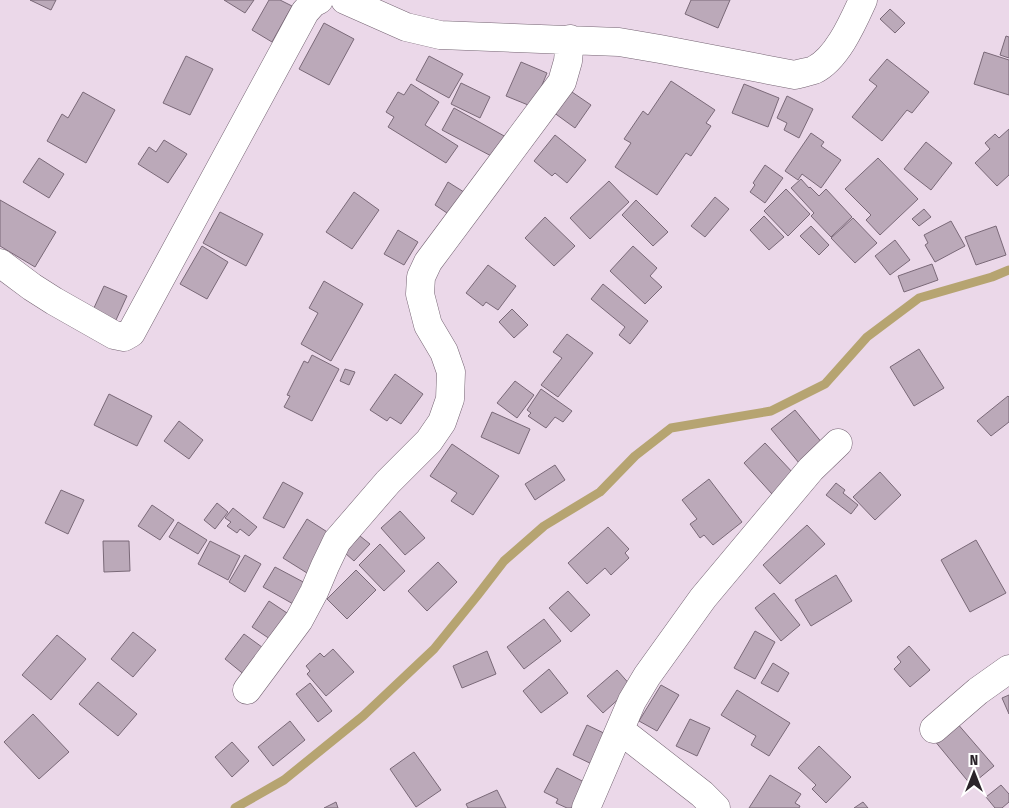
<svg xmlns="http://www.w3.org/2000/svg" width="1009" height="808" viewBox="0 0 1009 808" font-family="'Fira Sans Condensed',sans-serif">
	<rect width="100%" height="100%" fill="#ebd8e9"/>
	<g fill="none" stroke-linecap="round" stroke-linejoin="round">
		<path stroke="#b6a471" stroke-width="9" d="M235 808 284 780 363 716 434 649 477 596 504 561 544 526 600 492 635 456 671 428 771 411 825 384 867 337 919 298 992 277 1009 270"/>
	</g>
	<path fill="#bba9b9" stroke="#7a6978" d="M30 0H56L51 10Z
		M224 0H254L245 13Z
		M269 0H280L292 6 272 42 252 30Z
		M691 0H730L718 28 685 14Z
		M890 9 905 23 895 33 880 19Z
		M324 23 354 39 329 85 299 69Z
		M1006 36 1009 37V58L1000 55Z
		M984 52 1009 60V95L974 84Z
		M186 56 213 69 190 115 163 103Z
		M429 56 463 74 449 98 416 80Z
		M887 59 929 92 912 113 907 110 882 141 852 117 877 86 869 80Z
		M521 62 547 73 533 107 506 96Z
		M671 81 715 110 706 123 711 126 691 156 686 153 657 195 615 167 631 143 624 139 643 111 648 115Z
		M461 83 490 97 480 118 451 104Z
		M411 84 439 102 425 125 458 146 446 163 388 127 394 117 386 112 398 92 404 95Z
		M744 84 779 98 768 127 732 113Z
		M569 90 591 105 575 128 553 112Z
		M83 92 115 110 86 163 47 141 62 114 68 118Z
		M787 96 813 109 799 138 784 130 787 123 777 118Z
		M454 108 506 137 495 158 442 130Z
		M1009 129V175L997 186 975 163 990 149 985 143 995 134 999 138Z
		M811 133 824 142 821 146 841 160 821 188 802 174 798 180 785 171Z
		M555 135 586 160 567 183 555 173 552 176 534 161Z
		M164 140 187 154 168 183 138 164 149 147 156 152Z
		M926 142 952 163 931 190 904 169Z
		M39 158 64 174 49 198 23 182Z
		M878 158 918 199 880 235 866 220 871 215 845 189Z
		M765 165 783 178 765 203 750 192 755 185 753 183Z
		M801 179 809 188 810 187 819 196 826 189 852 217 831 237 811 216 814 213 791 188Z
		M609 181 629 202 590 239 570 218Z
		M448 182 467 194 453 217 435 205Z
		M786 189 810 214 788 236 764 211Z
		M354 192 379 210 352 249 326 232Z
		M715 197 729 209 705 237 691 226Z
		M0 200 56 232 35 267 0 246Z
		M636 200 668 232 653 246 622 215Z
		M924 209 931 217 919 226 912 219Z
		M220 212 263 234 246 266 203 243Z
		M764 216 784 237 769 250 750 230Z
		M545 217 575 246 554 266 525 238Z
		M853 218 877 243 855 263 831 238Z
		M951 221 965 246 935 262 925 245 928 243 924 235Z
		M811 226 829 245 819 255 800 236Z
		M996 226 1006 255 976 265 965 237Z
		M398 230 418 242 404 265 384 254Z
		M895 240 910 260 890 275 875 256Z
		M202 246 228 262 207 299 180 284Z
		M633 246 657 268 650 276 662 287 645 304 610 271Z
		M932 264 938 280 904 292 898 276Z
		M488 265 516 286 498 310 486 302 483 306 466 293Z
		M324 281 363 304 331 361 301 344 318 313 309 308Z
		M603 284 648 321 630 344 619 335 625 327 591 299Z
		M104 286 127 296 116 320 93 310Z
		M512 309 528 325 514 338 499 322Z
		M567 334 593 353 558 397 541 385 562 358 553 352Z
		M919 349 944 388 914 406 890 367Z
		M312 355 339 369 312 421 284 407 290 396 287 395 304 361 308 363Z
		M345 369 355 372 349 385 340 381Z
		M395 374 423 394 401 424 390 417 387 421 370 410Z
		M515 381 534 395 517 418 497 403Z
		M541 389 572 411 563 422 555 417 546 428 528 416 531 413 527 410Z
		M109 394 152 416 137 446 94 425Z
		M1008 396 1009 397V422L991 436 977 421Z
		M795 410 823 444 799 463 771 429Z
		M492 412 530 429 519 454 481 437Z
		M179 421 203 440 189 459 164 441Z
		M765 443 794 474 772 494 744 463Z
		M452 444 499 476 473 515 451 501 457 493 430 476Z
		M555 465 565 480 535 500 525 484Z
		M880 472 901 495 875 520 853 497Z
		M709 479 742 522 713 545 704 535 700 538 690 524 697 519 682 500Z
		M283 482 303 493 284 528 263 518Z
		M836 483 845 490 843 493 858 505 851 514 826 495Z
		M61 490 84 500 68 534 45 523Z
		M217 503 228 512 215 529 204 520Z
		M152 505 174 520 160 540 138 526Z
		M233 508 257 527 249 536 240 529 237 533 227 526 231 522 225 518Z
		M400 511 425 538 405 555 381 528Z
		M307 519 332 535 307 573 283 558Z
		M178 522 207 540 198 554 169 537Z
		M807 525 825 544 780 584 763 565Z
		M608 527 629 549 625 553 629 558 611 575 605 568 587 584 568 563Z
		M360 536 370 544 354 561 345 553Z
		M976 540 1006 593 970 612 941 560Z
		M103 541H129L130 571 104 572Z
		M210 541 240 556 228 580 198 564Z
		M380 544 405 571 384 591 359 565Z
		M245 555 261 564 245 592 229 582Z
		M438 562 457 582 427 611 408 591Z
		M275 567 307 584 295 605 263 587Z
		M356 570 376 590 347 619 327 599Z
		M836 575 852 601 811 626 795 600Z
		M568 591 590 615 571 632 549 608Z
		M774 593 800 625 781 641 755 608Z
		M269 601 293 617 276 643 252 627Z
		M544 619 561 641 524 669 507 647Z
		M755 631 775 642 755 679 734 668Z
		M133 632 156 650 133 677 111 659Z
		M244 634 266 650 246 676 225 659Z
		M57 635 86 659 51 700 22 675Z
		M909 646 930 670 910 687 894 669 901 662 897 657Z
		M333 649 354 672 326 696 307 674 310 671 306 666 320 653 324 657Z
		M487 651 496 674 462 688 453 666Z
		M773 663 789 673 778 692 761 683Z
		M549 669 568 693 541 713 523 691Z
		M617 670 632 687 603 713 587 696Z
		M98 682 137 714 118 736 79 704Z
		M310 683 332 711 318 722 296 694Z
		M661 685 679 695 657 731 639 721Z
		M737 690 790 723 769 756 751 745 756 736 721 715Z
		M1009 695V714L1002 698Z
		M33 714 69 752 39 779 4 742Z
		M690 719 710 728 697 756 676 746Z
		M290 721 305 740 273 766 258 747Z
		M956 722 994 766 971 785 934 740Z
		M587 725 610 736 596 766 573 755Z
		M232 742 249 761 232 777 215 757Z
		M819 746 851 777 826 803 812 789 816 785 798 768Z
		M414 752 441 790 416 807 390 769Z
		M557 768 588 784 575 808H567L556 803 558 799 544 792Z
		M770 775 801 794 795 803 800 806 799 808H749Z
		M1001 785 1009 794V802L1002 808H995L986 797Z
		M497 790 506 808H468L466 804Z
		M336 802 338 808H324Z
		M863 802 868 808H854Z"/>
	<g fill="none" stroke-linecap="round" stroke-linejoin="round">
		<g stroke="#756473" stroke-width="29">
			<path id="street" d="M345 0 406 27 440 35 619 42 660 49 795 75C801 73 808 72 814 70 837 59 853 22 863 0
				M0 263 32 287 54 301 114 335 124 337 131 333 305 12 313 3 319 0
				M247 690 299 620 314 592 325 566 337 541 388 482 429 441 442 422 450 399 451 372 444 352 428 325 420 294 421 277 428 262 562 82 568 61 570 39
				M934 729 978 691 1009 669
				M620 730 702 794 716 808
				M586 808 632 701 647 676 703 598 811 469 838 443"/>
		</g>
		<use href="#street" stroke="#fff" stroke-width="28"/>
	</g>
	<g transform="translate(974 773)" stroke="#ffffff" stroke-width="4" paint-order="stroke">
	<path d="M0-4L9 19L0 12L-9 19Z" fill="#2a2329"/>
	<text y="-8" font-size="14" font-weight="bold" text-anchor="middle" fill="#2a2329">N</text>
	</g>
</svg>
